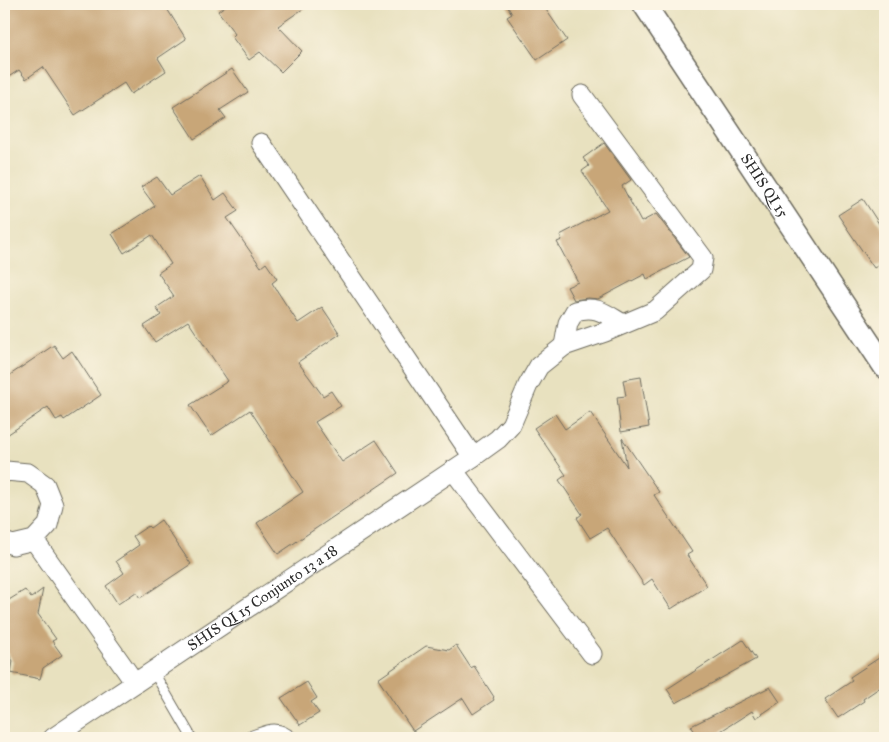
<svg xmlns="http://www.w3.org/2000/svg" width="889" height="742" viewBox="0 0 889 742" font-family="'IM FELL Great Primer',serif">
	<rect width="100%" height="100%" fill="#fcf5e5"/>
	<filter id="ink" filterUnits="userSpaceOnUse"><feTurbulence type="fractalNoise" baseFrequency=".02" numOctaves="2"/><feDisplacementMap in="SourceGraphic" scale="10" xChannelSelector="R" yChannelSelector="G"/><feConvolveMatrix kernelMatrix="1 2 1 2 8 2 1 2 1" color-interpolation-filters="sRGB"/></filter>
	<filter id="wash" filterUnits="userSpaceOnUse"><feTurbulence type="fractalNoise" baseFrequency=".0096" numOctaves="4" result="noise"/><feDisplacementMap in="SourceGraphic" scale="20" xChannelSelector="R" yChannelSelector="G"/><feGaussianBlur stdDeviation="1.12" result="paint"/><feColorMatrix in="noise" values="0 0 0 0 0 0 0 0 0 0 0 0 0 0 0 0 0 1.4 0 .05"/><feComposite in="paint" operator="in"/></filter>
	<g filter="url(#wash)">
		<rect width="100%" height="100%" fill="#e8e1bf"/>
		<g id="blocks">
			<path fill="#c8a678" d="M4 4H164L186 39 158 58 166 71 131 94 124 83 75 115 43 67 26 79 19 70 4 80Z
				M228 4H310L278 26 302 51 281 72 260 52 249 60 232 37 235 34 218 11Z
				M506 4H542L567 40 537 60 507 17 512 14Z
				M232 69 248 92 220 110 226 118 194 139 173 107Z
				M604 143 631 180 622 186 641 222 656 214 689 257 647 279 645 274 598 299 588 298 574 300 567 287 578 282 557 242 562 240 560 235 608 210 582 171 589 166 583 158Z
				M200 176 215 200 225 193 238 211 227 218 261 267 266 263 277 279 272 283 298 323 322 307 340 334 298 362 323 396 331 391 341 406 315 422 342 462 376 440 398 473 278 554 257 523 303 492 250 410 211 436 190 405 228 381 188 321 155 342 144 326 161 315 156 308 174 296 158 273 171 264 152 235 124 253 112 234 155 206 141 187 157 177 170 195Z
				M863 199 885 233V261L874 268 838 215Z
				M54 345 63 358 72 351 101 395 64 420 62 417 56 420 48 407 4 437V379Z
				M641 377 649 427 621 432 617 397 626 396 623 380Z
				M590 412 627 467 622 438 659 492 654 495 692 552 687 555 707 586 671 609 652 579 644 585 607 528 590 538 577 518 582 514 559 480 566 475 534 428 555 414 565 429Z
				M161 520 191 564 140 598 136 592 118 604 106 586 124 573 116 561 139 545 133 536 148 526 150 528Z
				M43 589 38 614 56 639 52 641 62 655 43 668 40 679 11 673 13 661 4 647V603L25 590 31 598Z
				M743 640 756 659 676 703 667 689Z
				M456 645 471 668 474 666 494 697 493 698 494 700 473 714 463 698 413 731 378 679 426 646 449 650Z
				M885 654V684L863 699 864 701 838 718 825 699 852 681 850 677Z
				M307 682 317 698 311 702 319 713 300 725 281 698Z
				M770 687 780 702 756 718 752 711 710 738H699L691 726Z"/>
		</g>
	</g>
	<g filter="url(#ink)">
		<use href="#blocks" fill-opacity="0" stroke="#6d6b5f" stroke-width="1"/>
		<g fill="none" stroke-linecap="round" stroke-linejoin="round">
			<g stroke="#6d6b5f" stroke-width="11">
				<path id="service" d="M153 671 192 738
					M244 738C264 732 276 721 293 738"/>
			</g>
			<g stroke="#6d6b5f" stroke-width="21">
				<g id="minor">
					<path d="M261 143 473 457 498 439 511 425 528 385 539 366 564 346 605 332 655 311 701 270 703 258 582 95"/>
					<path d="M564 346 568 323 575 311C597 305 604 313 623 324"/>
					<path d="M453 470 592 654"/>
					<path d="M4 473 6 471 28 473 45 485 53 505 48 525 34 540 13 545 4 542"/>
					<path d="M34 540 135 683"/>
					<path id="s1" d="M53 738 473 457"/>
				</g>
			</g>
			<g stroke="#6d6b5f" stroke-width="25">
				<g id="tertiary">
					<path id="s2" d="M644 4 885 367"/>
				</g>
			</g>
			<use href="#service" stroke="#fff" stroke-width="9"/>
			<use href="#minor" stroke="#fff" stroke-width="19"/>
			<use href="#tertiary" stroke="#fff" stroke-width="22"/>
		</g>
	</g>
	<g text-anchor="middle" dominant-baseline="central" stroke-width="4" stroke-linejoin="round" paint-order="stroke">
		<g font-size="15" fill="#2b2b2b" stroke="#fcf5e5">
			<text stroke="none"><textPath href="#s2" startOffset="218">SHIS QI 15</textPath></text>
			<text stroke="none"><textPath href="#s1" startOffset="252">SHIS QI 15 Conjunto 13 a 18</textPath></text>
		</g>
	</g>
	<rect width="889" height="742" fill="none" stroke="#fcf5e5" stroke-width="20"/>
</svg>
